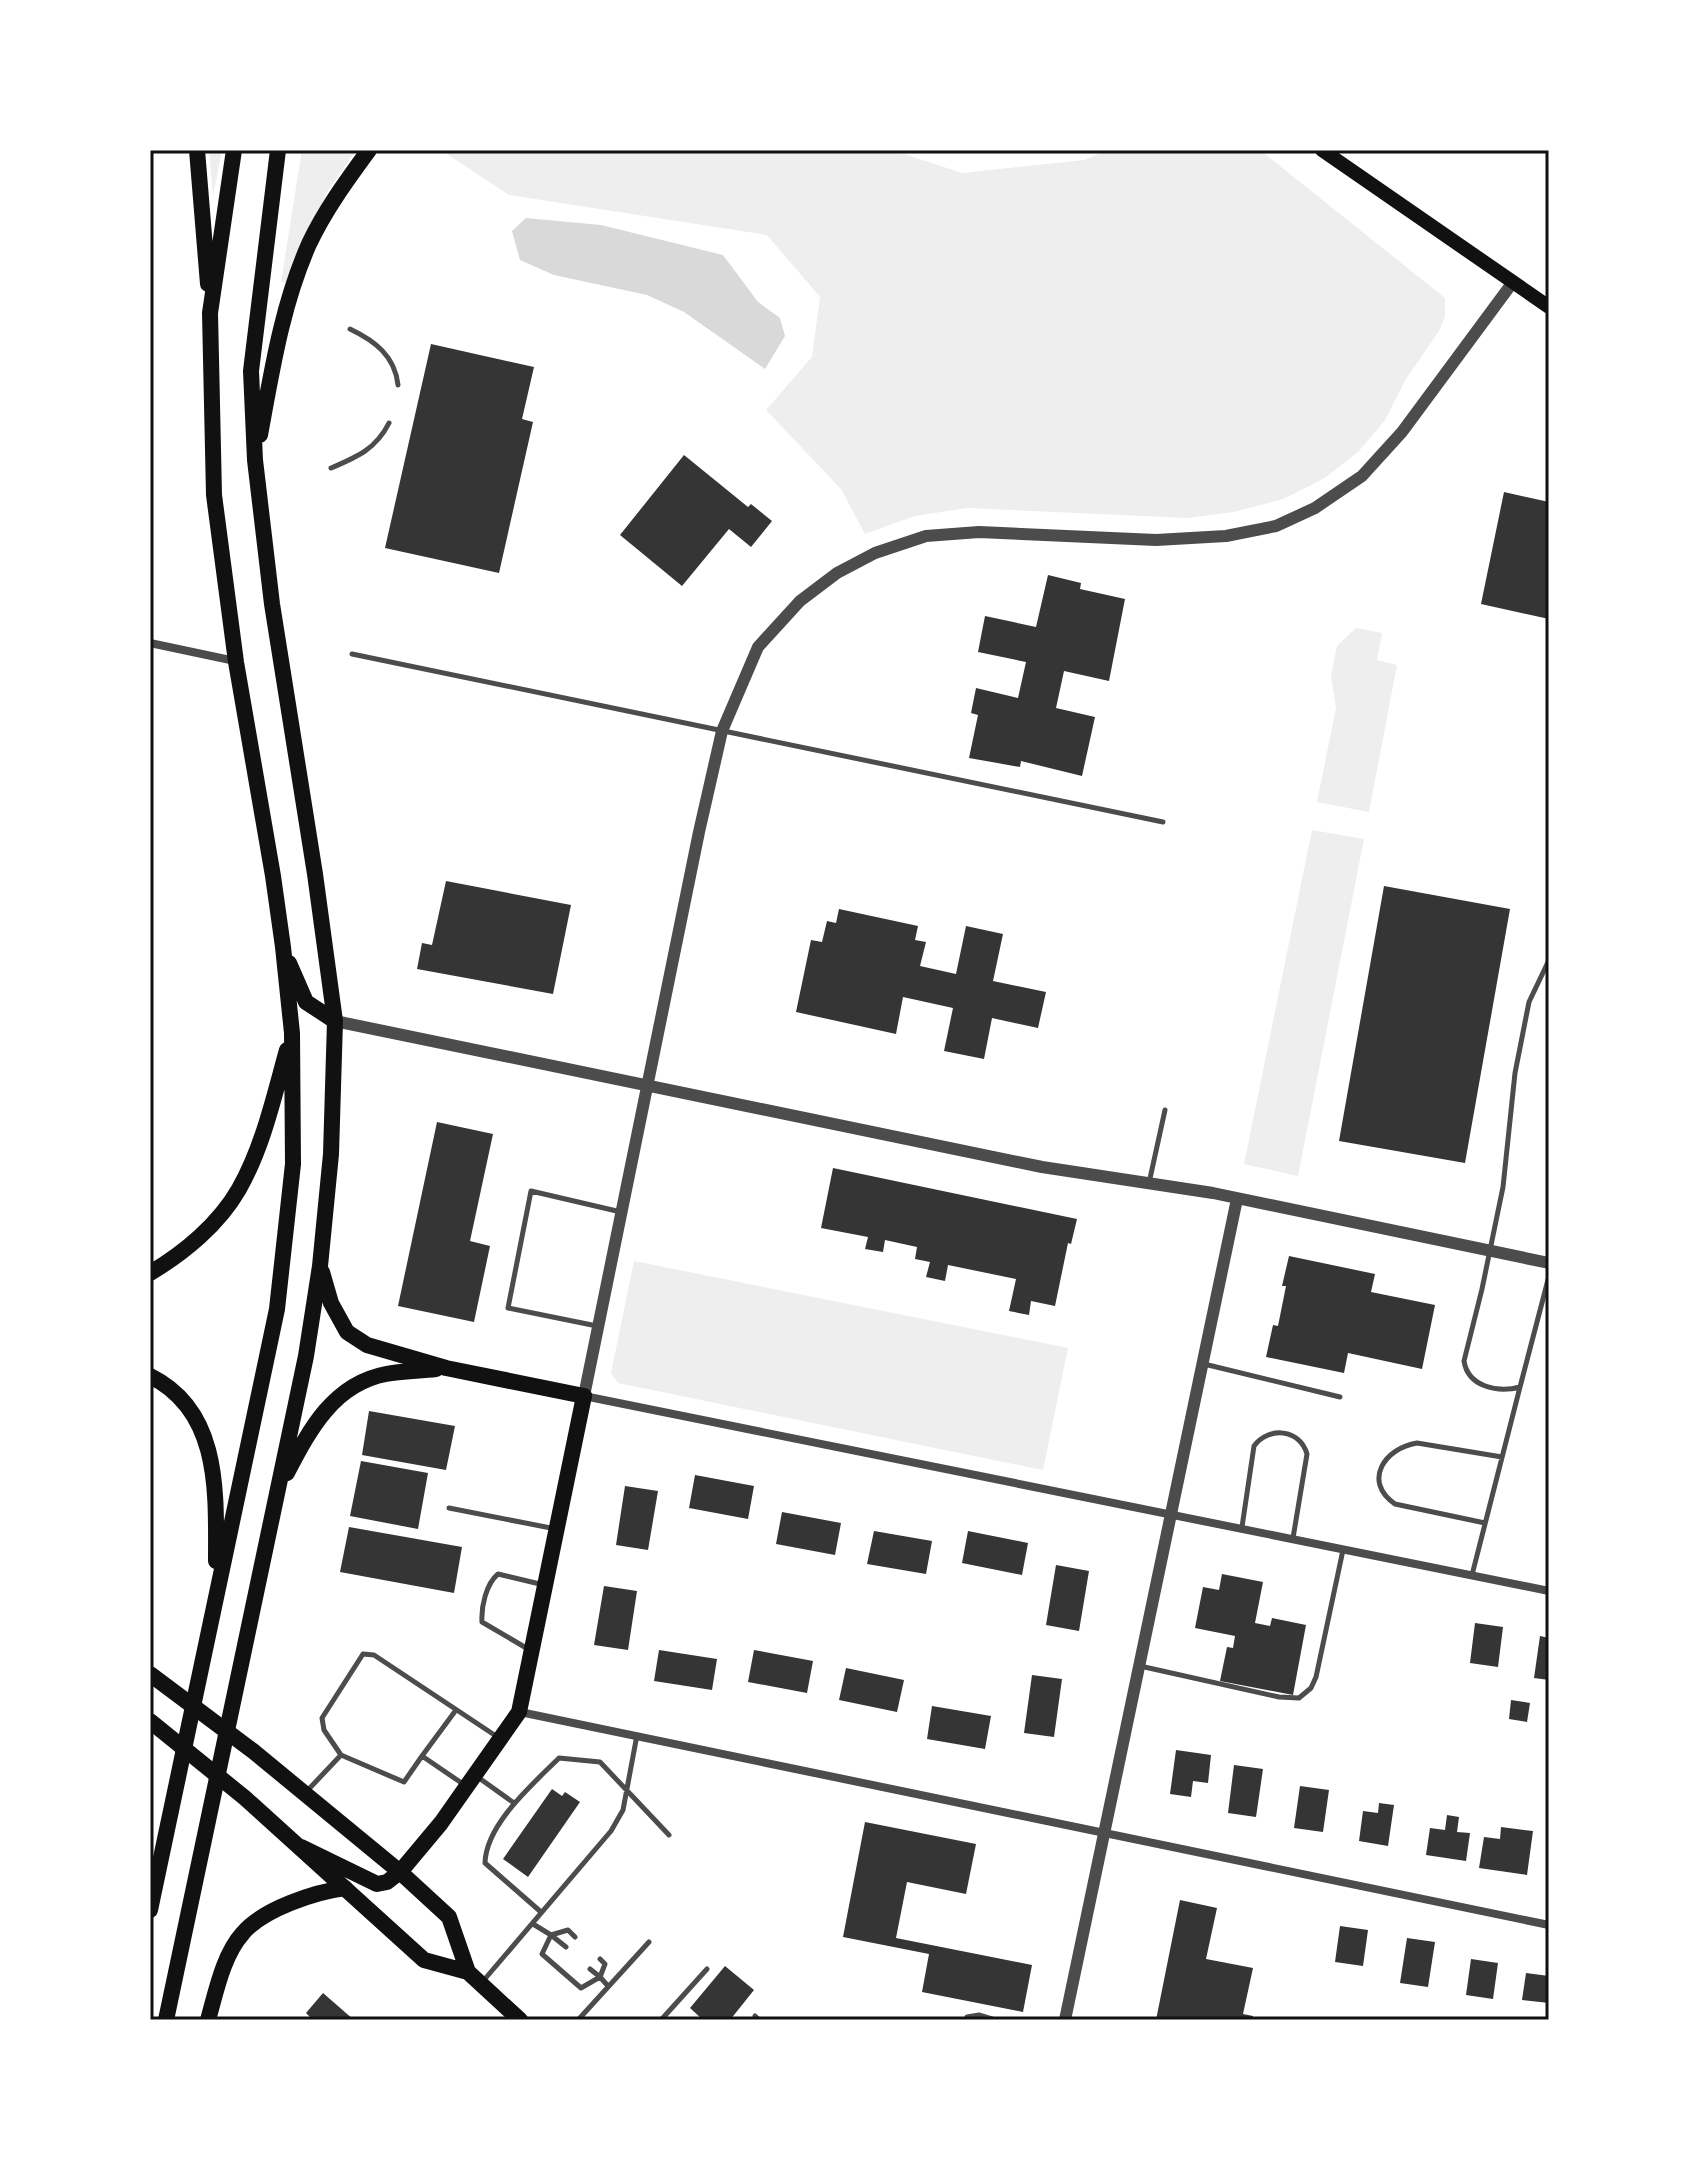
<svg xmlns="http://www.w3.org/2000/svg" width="1699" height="2170" viewBox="0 0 1699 2170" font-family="Arial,sans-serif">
	<rect width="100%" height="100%" fill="#fff"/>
	<path fill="#eee" d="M209 150H222L213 196Z
		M302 150H356L327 192 288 283 281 282Z
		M441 150H892L962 173 1084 160 1108 150H1260L1445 298V316L1439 331 1406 379 1385 420 1359 451 1325 478 1283 499 1234 512 1187 518 967 508 915 516 865 534 841 489 766 410 812 357 820 297 767 235 509 195Z
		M1356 628 1382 633 1377 660 1397 665 1369 812 1317 802 1336 708 1331 676 1337 646Z
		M1312 830 1364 839 1298 1176 1244 1164Z
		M634 1261 1068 1348 1043 1470 618 1383 611 1373Z"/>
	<path fill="#d9d9d9" d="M526 218 601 225 723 255 758 302 780 318 785 336 765 369 684 312 647 295 554 275 520 260 512 231Z"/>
	<path fill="#353535" d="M431 344 534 367 522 419 533 422 499 573 385 548Z
		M684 455 748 507 751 504 772 521 751 547 729 529 682 586 620 535Z
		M1504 492 1549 502V619L1481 604Z
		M1048 575 1081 583 1080 589 1125 599 1109 681 1064 671 1056 708 1095 717 1082 776 1021 761 1020 767 969 758 978 715 971 713 976 688 1018 698 1026 662 978 652 985 616 1036 627Z
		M446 881 571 905 553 994 417 969 422 943 432 945Z
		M1384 886 1510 909 1465 1163 1339 1141Z
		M839 909 918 926 915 940 926 942 920 966 956 974 966 926 1003 934 993 981 1046 992 1038 1028 992 1018 984 1059 944 1051 953 1008 903 997 896 1034 796 1012 811 940 822 942 827 921 836 923Z
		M437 1122 493 1134 470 1241 490 1246 474 1322 398 1306Z
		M833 1168 1077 1219 1071 1244 1068 1243 1055 1306 1031 1301 1029 1315 1009 1311 1016 1279 948 1265 945 1281 926 1277 930 1262 915 1259 917 1247 885 1240 883 1252 865 1249 868 1237 821 1228Z
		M1289 1256 1375 1274 1371 1292 1435 1305 1422 1369 1348 1353 1344 1373 1266 1357 1273 1325 1278 1326 1286 1286H1282Z
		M369 1411 455 1426 446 1470 362 1455Z
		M361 1461 428 1473 418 1529 350 1516Z
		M695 1475 754 1486 748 1519 689 1508Z
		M625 1486 658 1491 648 1550 616 1545Z
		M782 1512 841 1523 835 1555 776 1544Z
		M349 1527 462 1547 454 1593 340 1572Z
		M874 1531 932 1541 926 1574 867 1564Z
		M968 1531 1028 1543 1022 1575 962 1563Z
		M1056 1565 1089 1571 1079 1631 1046 1625Z
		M1222 1574 1263 1582 1255 1623 1270 1626 1272 1618 1306 1625 1293 1695 1220 1681 1227 1647 1233 1648 1235 1636 1195 1628 1203 1587 1219 1590Z
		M604 1586 637 1591 628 1650 594 1645Z
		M1475 1623 1503 1627 1498 1667 1470 1663Z
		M1540 1636 1549 1638V1680L1534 1678Z
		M659 1650 717 1659 712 1690 654 1681Z
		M754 1650 813 1661 807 1693 748 1682Z
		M846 1668 904 1680 897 1712 839 1700Z
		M1032 1675 1062 1679 1054 1737 1024 1733Z
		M1511 1700 1530 1703 1527 1722 1509 1719Z
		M932 1706 991 1716 985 1749 927 1739Z
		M1176 1750 1211 1755 1208 1783 1193 1781 1191 1797 1170 1794Z
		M1234 1765 1263 1769 1256 1817 1228 1813Z
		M1300 1786 1329 1790 1323 1832 1294 1828Z
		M552 1789 562 1796 565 1792 580 1802 528 1877 503 1859Z
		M1379 1803 1394 1805 1388 1846 1359 1841 1363 1811 1378 1813Z
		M1447 1815 1459 1817 1457 1832 1470 1833 1466 1861 1426 1855 1430 1828 1445 1830Z
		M865 1822 976 1844 966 1894 907 1882 896 1938 1032 1965 1023 2012 922 1992 929 1954 843 1937Z
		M1501 1827 1533 1831 1527 1875 1479 1868 1484 1837 1500 1839Z
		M1180 1900 1217 1908 1206 1959 1253 1968 1243 2014 1253 2016V2020H1156Z
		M1340 1926 1368 1930 1363 1966 1335 1962Z
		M1407 1938 1435 1942 1428 1987 1400 1983Z
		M1471 1959 1498 1963 1493 1999 1466 1995Z
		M725 1966 754 1990 730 2020H703L690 2008Z
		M1526 1973 1549 1976V2003L1522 2000Z
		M323 1993 354 2020H313L306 2013Z"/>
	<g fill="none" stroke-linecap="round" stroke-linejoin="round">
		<path stroke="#4c4c4c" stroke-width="5" d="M350 329C375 341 395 356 398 385
			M331 468C357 457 376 449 389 423
			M352 654 1163 822
			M1549 960 1529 1002 1515 1073 1503 1187 1482 1289 1464 1361C1468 1387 1498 1393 1520 1387L1549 1276
			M1149 1183 1165 1110
			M597 1326 508 1308 531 1191 621 1212
			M1204 1364 1340 1397
			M449 1508 556 1529
			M1485 1523 1395 1504C1362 1481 1385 1448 1417 1443L1502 1457
			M1242 1527 1254 1446C1269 1426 1300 1429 1307 1454L1293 1538
			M1472 1575 1520 1387
			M528 1649 482 1622C481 1607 486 1584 498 1574L544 1585
			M1140 1666 1279 1697 1299 1698 1311 1688 1316 1677 1343 1550
			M341 1755 324 1730 322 1718 363 1654 374 1655 499 1738
			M422 1756 456 1710
			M479 1778 514 1803
			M307 1791 341 1755 404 1782 422 1756 466 1786
			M541 1912 485 1863C486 1824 533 1784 559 1758L600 1762 669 1835
			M533 1924 551 1935 568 1930 575 1937
			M566 1947 551 1935 542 1954 581 1988 600 1977 590 1969
			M600 1959 605 1964 600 1977 608 1986
			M484 1980 611 1831 623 1810 637 1735
			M755 2016 759 2020
			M578 2020 649 1942
			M661 2020 707 1969
			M967 2020V2017L979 2015 995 2020"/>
		<path stroke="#4c4c4c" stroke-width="8" d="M150 643 235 661
			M584 1396 1549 1591
			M520 1712 1549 1925"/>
		<path stroke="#4c4c4c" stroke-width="12" d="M335 1021 1042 1167 1213 1193 1549 1263
			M584 1396 699 832 722 731 758 647 800 601 837 573 875 553 926 536 979 532 1156 540 1226 536 1276 526 1315 508 1362 476 1402 432 1513 282
			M1065 2020 1237 1199"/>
		<path stroke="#111" stroke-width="14" d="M1322 150 1549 307"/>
		<path stroke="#111" stroke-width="16" d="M150 1674 253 1751 400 1872 449 1917 468 1972
			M150 1721 245 1798 424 1960 468 1972 520 2020
			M301 1847 377 1884 387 1882 400 1872 441 1823 519 1712 584 1396"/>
		<path stroke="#111" stroke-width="16" d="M197 150 208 284
			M260 435C272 370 282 305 309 244 325 210 347 180 369 150
			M289 963 306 1002 335 1021
			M322 1272 331 1303 347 1332 367 1345 446 1368 584 1396
			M150 1273C184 1253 219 1224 239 1189 263 1147 274 1096 287 1050
			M150 1376C221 1411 216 1493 216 1561
			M287 1473C309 1431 333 1384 386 1374 402 1371 420 1371 436 1369
			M150 1910 277 1309 293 1164 292 1033 283 947 273 876 236 662 214 495 210 313 234 150
			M166 2020 306 1356 320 1266 331 1154 335 1021 315 874 272 604 255 460 251 371 278 150
			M208 2020C216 1992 223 1955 243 1933 263 1909 315 1892 345 1888"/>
	</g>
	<rect width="1699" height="2170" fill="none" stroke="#ffffff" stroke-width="304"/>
	<rect x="152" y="152" width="1395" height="1866" fill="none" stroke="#111" stroke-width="3"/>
</svg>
